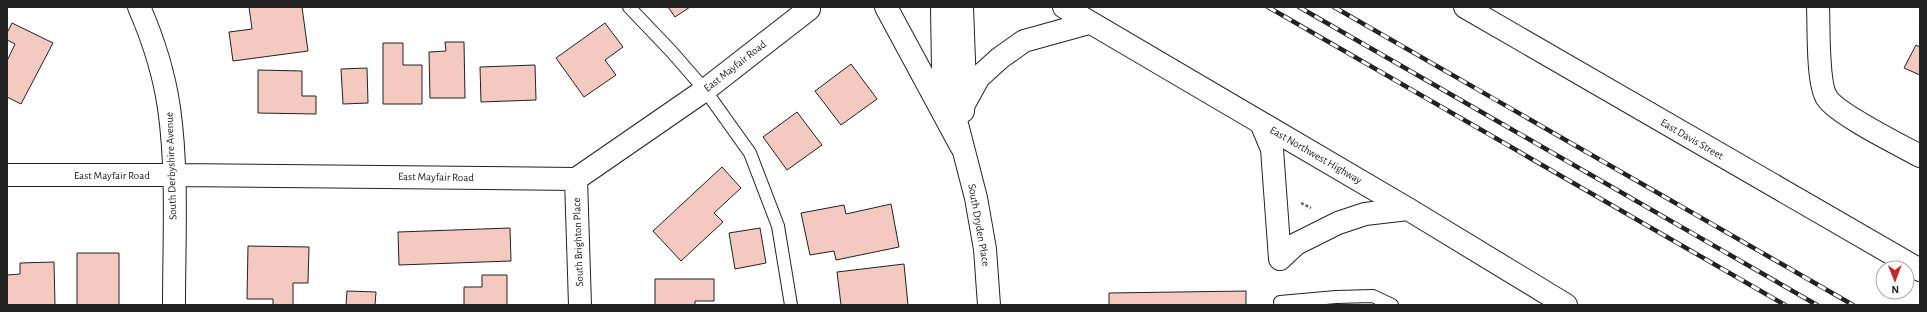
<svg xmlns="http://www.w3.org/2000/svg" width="1927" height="312" viewBox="0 0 1927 312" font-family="'Alegreya Sans',sans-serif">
	<rect width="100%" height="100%" fill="#fff"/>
	<path fill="#f3c9c0" stroke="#222" d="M249 7H302L308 51 233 61 229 32 252 29Z
		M668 7H690L675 17Z
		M12 23 53 43 21 104 7 97V61L15 44 7 40V33Z
		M605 23 623 47 605 60 616 75 584 97 556 58Z
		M445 42H464L465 98H430L429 52 446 51Z
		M383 43H403V65H422V104H383Z
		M1916 45 1920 47V75L1904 68Z
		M851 64 877 99 841 125 815 91Z
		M535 65 536 100 481 102 480 67Z
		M367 68 368 103 343 104 341 69Z
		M258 70 302 71V96H316V114L258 113Z
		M797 112 822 145 787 170 763 137Z
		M722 167 741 188 714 213 723 222 681 261 653 231Z
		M891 204 899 247 836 260 834 251 810 255 801 213 844 205 846 214Z
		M510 228 511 261 399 265 398 232Z
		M760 228 766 263 735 269 729 233Z
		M248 246 309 247 308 283H293V305H273V299H247Z
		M77 253H119V305H77Z
		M54 262 55 305H7V275L20 274V263Z
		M904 264 908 305H841L837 272Z
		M482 275H507V305H464V287H482Z
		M655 279H714V301H695V305H655Z
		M347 291 376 292 375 305H346Z
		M1246 291V305H1109V293Z"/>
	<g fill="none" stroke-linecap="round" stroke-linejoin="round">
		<g stroke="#222" stroke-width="14">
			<path id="lane" d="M629 7 671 51 705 90 750 153 778 226 791 305
				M1280 302 1336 297 1373 296 1392 305"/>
		</g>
		<g stroke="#222" stroke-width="24">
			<path id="street" d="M139 7C153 39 164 73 169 108 178 170 174 242 174 305
				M1818 7C1819 26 1817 84 1827 98 1837 114 1900 145 1920 156
				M7 175H174L576 179 705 90 809 9
				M576 179 580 305"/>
		</g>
		<g stroke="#222" stroke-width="24">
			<path id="secondary" d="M942 7 943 70 976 198 985 249 989 305
				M962 7 965 87 963 111
				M1465 7 1920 270"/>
		</g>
		<g stroke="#222" stroke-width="24">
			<path id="primary" d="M886 7 961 146
				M1064 7 1408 209 1566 305
				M963 106 979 77 1000 58 1024 41 1089 23
				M1261 123 1272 149 1280 259
				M1280 259 1296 244 1338 223 1365 214 1408 209"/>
		</g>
		<path stroke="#646464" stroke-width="2.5" stroke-dasharray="3 2" stroke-linecap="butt" d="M1301 203 1311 208"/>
		<use href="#lane" stroke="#fff" stroke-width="12"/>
		<use href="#street" stroke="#fff" stroke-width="22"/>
		<use href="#secondary" stroke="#fff" stroke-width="22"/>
		<use href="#primary" stroke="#fff" stroke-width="22"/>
		<g stroke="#222" stroke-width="4.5">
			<path id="rail" d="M1268 7 1785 305
				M1299 7 1817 305
				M1334 7 1853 305"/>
		</g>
		<use href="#rail" stroke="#fff" stroke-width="3" stroke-dasharray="9" stroke-linecap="butt"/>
	</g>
	<g text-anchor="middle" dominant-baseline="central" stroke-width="3" stroke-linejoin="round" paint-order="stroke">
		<g font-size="11" fill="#222" stroke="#fff">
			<text transform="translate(735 66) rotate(-38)">East Mayfair Road</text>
			<text transform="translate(1692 139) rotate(30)">East Davis Street</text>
			<text transform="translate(1316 155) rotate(30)">East Northwest Highway</text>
			<text transform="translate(171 166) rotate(-92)">South Derbyshire Avenue</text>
			<text x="112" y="175">East Mayfair Road</text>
			<text transform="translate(436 177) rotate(1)">East Mayfair Road</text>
			<text transform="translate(979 225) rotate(80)">South Dryden Place</text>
			<text transform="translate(578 242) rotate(-92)">South Brighton Place</text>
		</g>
	</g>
	<rect width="1927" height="312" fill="none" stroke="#222222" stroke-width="16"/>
	<g transform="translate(1895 280) rotate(179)"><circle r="19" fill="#ffffff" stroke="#a7a7a7"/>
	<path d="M0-3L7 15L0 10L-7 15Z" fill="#c62828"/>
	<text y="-6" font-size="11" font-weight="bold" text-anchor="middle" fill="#222222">N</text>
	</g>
</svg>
